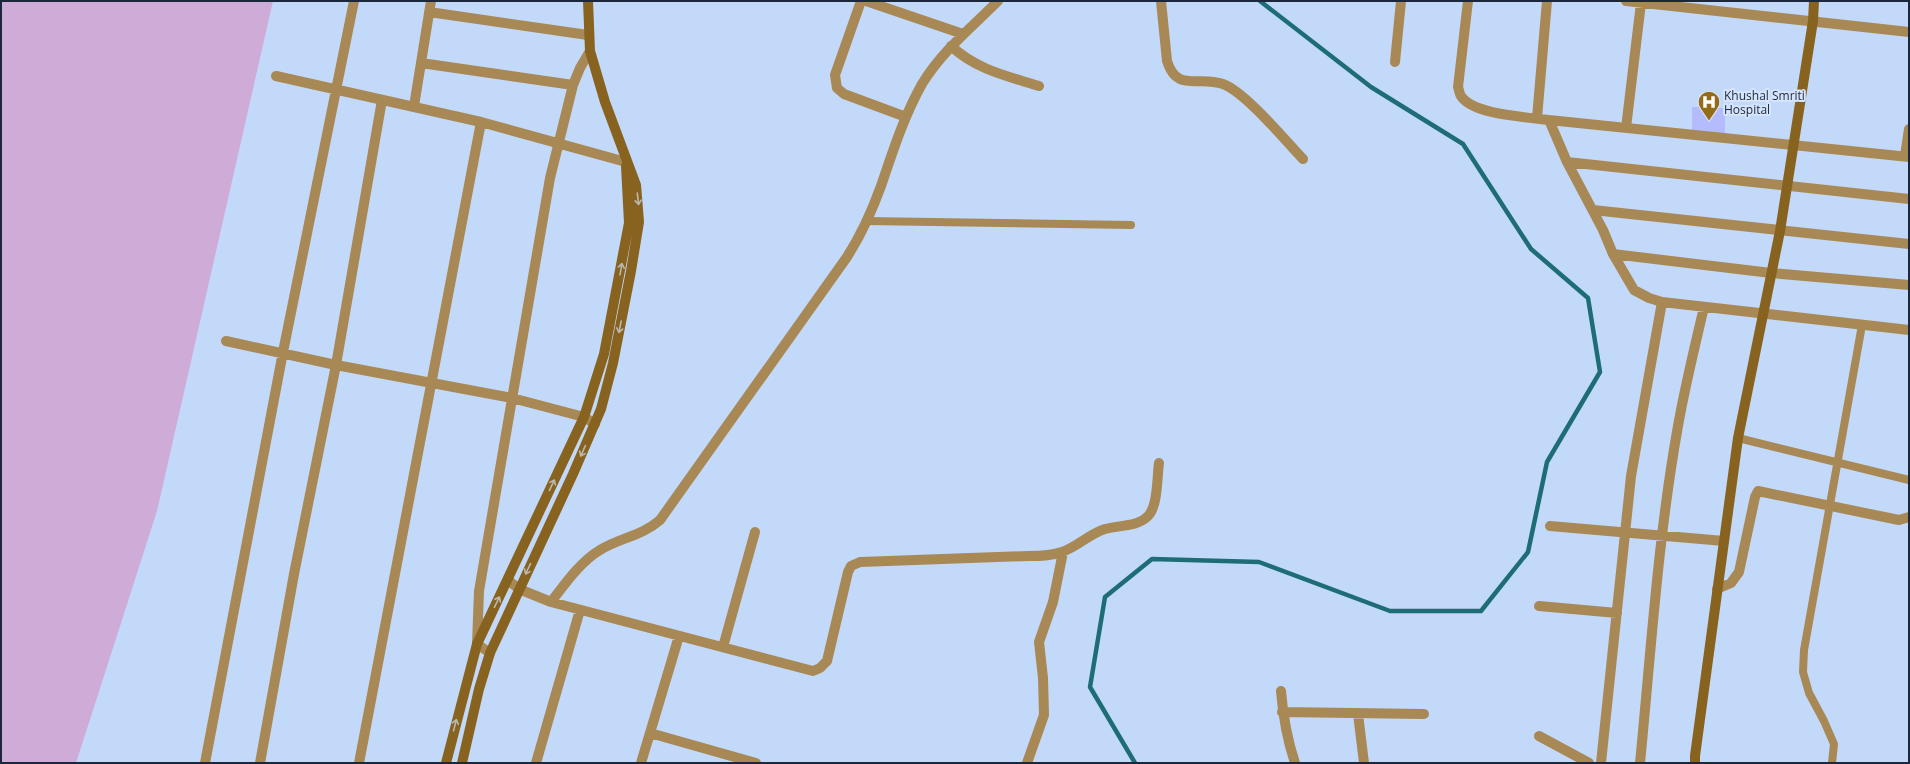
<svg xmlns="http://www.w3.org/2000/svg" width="1910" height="764" viewBox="0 0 1910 764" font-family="'Open Sans',sans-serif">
	<rect width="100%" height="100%" fill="#c3d9f9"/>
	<path fill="#ceacd7" d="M1 1H273L157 511 76 763H1Z"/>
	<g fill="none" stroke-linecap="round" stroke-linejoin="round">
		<path stroke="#1e6d76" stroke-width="4.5" d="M1135 763 1090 687 1105 597 1152 559 1259 562 1390 611H1481L1528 552 1547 462 1600 372 1588 298 1531 249 1463 144 1371 87 1260 1"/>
	</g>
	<path fill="#b4bcfd" d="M1692 107H1709V111H1712V108H1725V136L1692 134Z"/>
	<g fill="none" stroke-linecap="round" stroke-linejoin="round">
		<path stroke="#a88855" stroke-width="8" d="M866 221 1131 225
			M1738 438 1909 480
			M1832 763 1834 744 1824 721 1809 693 1803 672 1804 650 1862 325"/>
		<path stroke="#a88855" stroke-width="10" d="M861 1 835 75 837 88 844 94 906 117
			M866 1 963 34
			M1161 1 1167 61C1177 93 1198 75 1223 84 1245 92 1285 140 1303 159
			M1468 1 1458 87C1459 89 1459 93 1461 96 1473 115 1527 117 1549 120L1909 157
			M1626 1 1909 32
			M429 12 588 35
			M951 46C977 70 1007 76 1039 86
			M1395 62 1401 1
			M421 63 573 85
			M276 76 481 122 626 162
			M414 106 431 1
			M1537 118 1547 1
			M1549 120 1567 162 1603 230 1613 254 1634 290 1649 298 1662 302 1909 330
			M1626 128 1641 3
			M1905 156 1909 129
			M1567 162 1909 199
			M1593 210 1909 244
			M1613 254 1771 273 1909 285
			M226 341 336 365 512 398 584 417 595 424
			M1550 526 1724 541
			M508 580 519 589 551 602 813 671 820 668 827 661 848 572 851 566 860 562 1028 556C1040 556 1051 556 1062 552 1077 547 1089 534 1105 529 1118 525 1138 527 1148 516 1158 506 1157 477 1159 463
			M1717 589 1731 583 1739 572 1755 497 1758 491 1899 520 1909 517
			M551 602C565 584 580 562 600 550 619 538 642 536 660 520L847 257C861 235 872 211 881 186 893 151 904 116 922 84 942 51 971 28 998 1
			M1539 606 1617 613
			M723 647 755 532
			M490 653 477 644 479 591 550 178 573 85 580 68 590 51
			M1281 691C1283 716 1287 739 1295 763
			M1282 712 1424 714
			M1358 714 1364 763
			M650 733 756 763
			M1539 736 1589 763
			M205 763 283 352 354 1
			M260 763 294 574 336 365 382 100
			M359 763 481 122
			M536 763 580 610
			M641 763 679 636
			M1027 763 1044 715 1043 678 1039 642 1053 602 1063 552
			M1601 763 1631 476 1662 302
			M1640 763C1651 651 1658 537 1678 426 1685 386 1695 346 1704 307"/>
		<path stroke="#886320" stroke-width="10" d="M446 763 477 644 584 417 604 354 629 223 626 166
			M462 763 479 689 490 653 573 474 601 409 613 363 631 271 639 222 636 185 605 102 590 51 588 1
			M1695 763V756L1738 438 1780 231 1813 21 1814 1"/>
	</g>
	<defs><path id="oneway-shaft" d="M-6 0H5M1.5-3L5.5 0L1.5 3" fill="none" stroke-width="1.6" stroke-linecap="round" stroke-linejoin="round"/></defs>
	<g stroke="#bbb8af">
		<use href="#oneway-shaft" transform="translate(638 199) rotate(83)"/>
		<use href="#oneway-shaft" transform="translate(621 269) rotate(-80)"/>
		<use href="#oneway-shaft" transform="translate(620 327) rotate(101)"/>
		<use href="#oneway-shaft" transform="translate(583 451) rotate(114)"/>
		<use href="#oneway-shaft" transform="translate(552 485) rotate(-65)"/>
		<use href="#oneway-shaft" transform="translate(528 569) rotate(115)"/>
		<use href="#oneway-shaft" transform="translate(497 602) rotate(-64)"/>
		<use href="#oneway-shaft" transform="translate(455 725) rotate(-76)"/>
	</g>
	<defs>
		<g id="hospital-pin" transform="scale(1.15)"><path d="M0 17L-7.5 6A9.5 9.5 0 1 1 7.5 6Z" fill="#956b17" stroke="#d7e5fc"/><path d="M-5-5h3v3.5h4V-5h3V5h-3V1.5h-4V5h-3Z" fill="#fff"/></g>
	</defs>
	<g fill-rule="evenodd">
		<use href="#hospital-pin" x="1709" y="102"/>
	</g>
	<g text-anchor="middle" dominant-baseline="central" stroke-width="4" stroke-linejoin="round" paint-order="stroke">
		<g font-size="12" fill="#1b283c" stroke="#d7e5fc" text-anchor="start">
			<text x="1724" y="95">Khushal Smriti<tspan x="1724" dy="14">Hospital</tspan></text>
		</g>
	</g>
	<rect width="1910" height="764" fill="none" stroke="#1b283c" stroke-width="4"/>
</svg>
